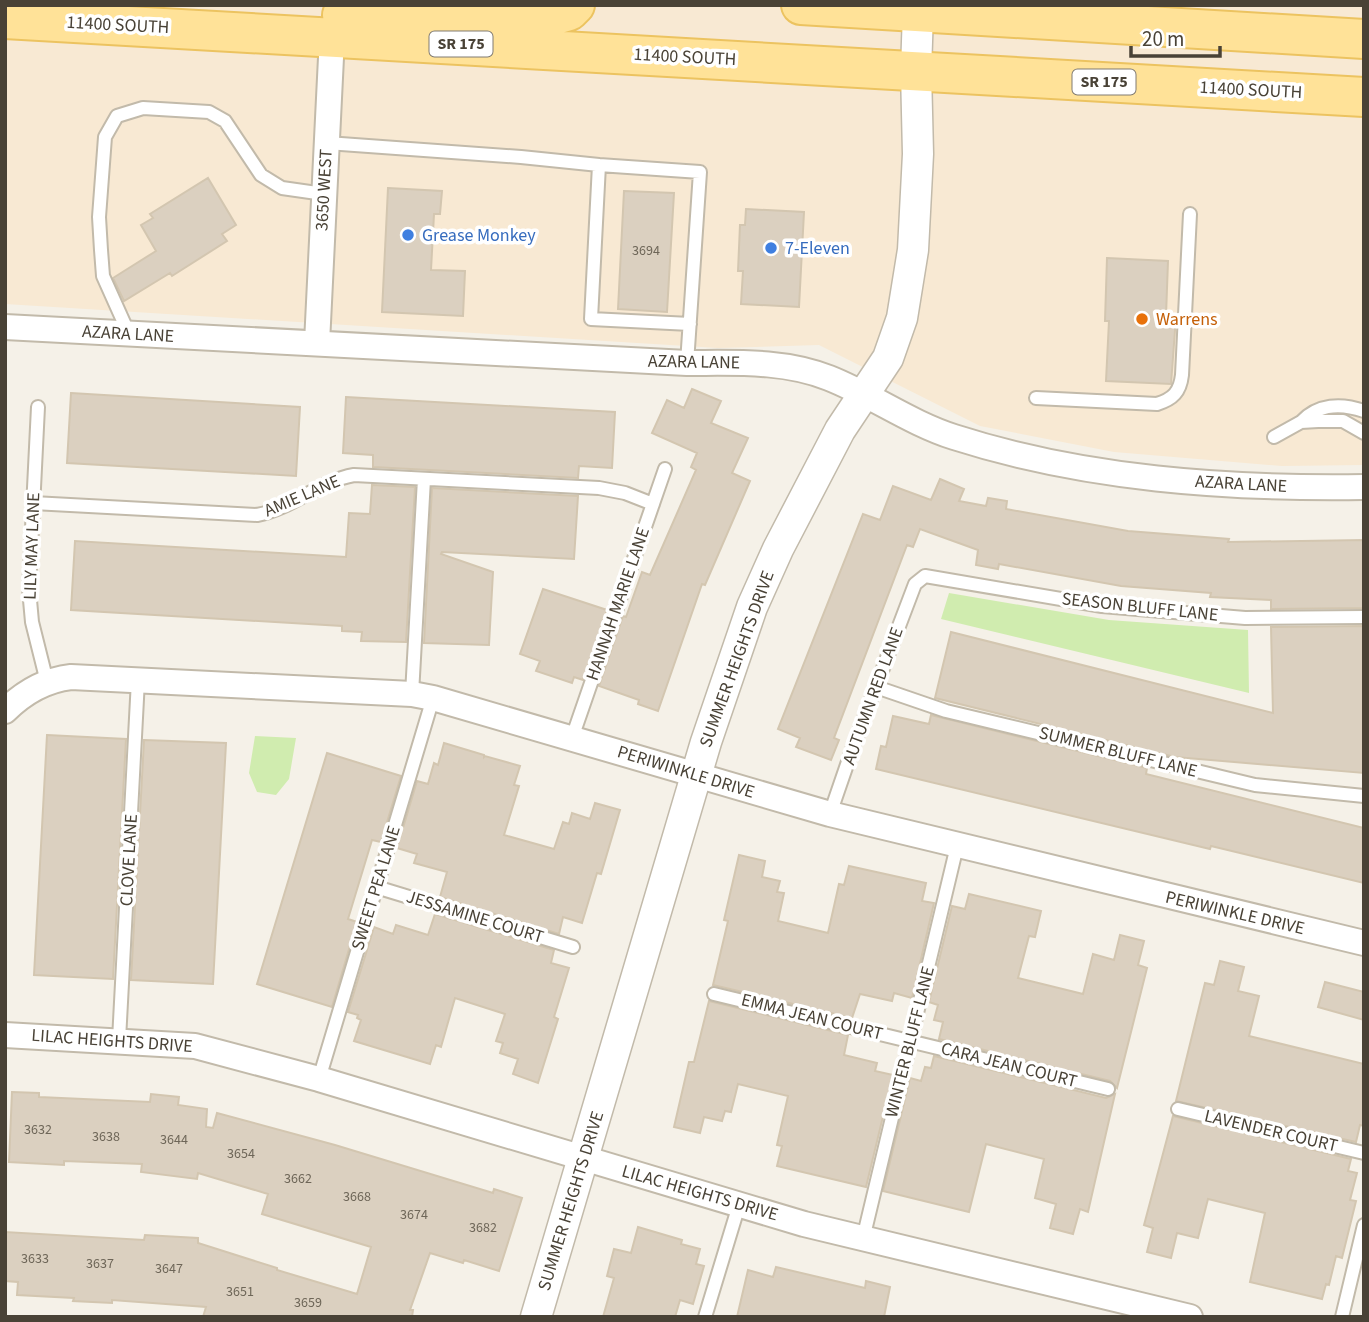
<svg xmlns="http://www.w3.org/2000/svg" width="1369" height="1322" viewBox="0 0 1369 1322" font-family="'Source Sans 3',sans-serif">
	<rect width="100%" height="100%" fill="#f5f1e8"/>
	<path fill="#f8e9d3" d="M5 5H1364V465L1282 466 1114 452 980 426 819 345 718 348 5 304Z"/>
	<path fill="#d0ecaf" d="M949 593 1109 620 1248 630 1249 693 941 619Z
		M255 736 296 738 289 779 276 795 257 792 249 773Z"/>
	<path fill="#dbd0c0" stroke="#d3c6b0" stroke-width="2" d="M208 178 236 225 222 234 227 241 172 276 170 273 124 301 113 278 156 251 141 225 153 218 150 214Z
		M388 188 442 191 440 214H434L431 270 465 271 463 316 382 312Z
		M624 191 674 193 667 312 618 309Z
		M746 209 804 212 799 307 741 304 743 271H738L740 225H745Z
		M1107 258 1168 261 1166 316 1176 317 1171 384 1106 381 1109 321H1105Z
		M692 389 721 401 711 423 748 438 732 473 750 481 705 585 702 584 658 711 638 704 639 700 599 686 623 616 626 617 642 572 650 575 696 470 691 467 697 453 652 433 667 400 684 408Z
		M71 393 300 407 296 476 67 463Z
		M346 397 615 412 612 468 579 466 578 478 373 467V455L343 453Z
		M940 479 964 489 959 501 986 506 988 498 1007 501 1006 509 1128 531 1229 539 1228 542 1364 540V608L1271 609V600L1210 597 1211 593 1121 586 999 564 998 569 976 565 978 550 920 529 913 547 907 545 834 738 839 740 831 760 796 747 800 738 778 729 863 514 880 520 893 486 931 500Z
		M372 485 415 487 406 642 361 641 362 632 342 631V626L71 610 75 541 346 557 349 513 370 514Z
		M432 488 578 496 574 559 442 552 441 554 493 572 489 645 424 643Z
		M543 589 607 610 583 680 574 677 572 683 536 671 540 661 520 654Z
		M1364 626V773L1175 757 935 698 951 632 1273 713 1271 627Z
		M931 715 1147 768 1146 774 1364 828V883L1211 846 1210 849 876 769 881 746 886 747 893 716 929 724Z
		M47 735 126 739 113 979 34 975Z
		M144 740 226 743 213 984 131 980Z
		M444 743 484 755V757L485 756 520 766 514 785 519 786 504 835 554 849 563 822 569 824 572 813 590 819 595 803 620 810 601 874 597 873 582 923 563 917 559 934 440 897 447 872 414 863 417 854 397 848 417 781 428 784 434 763 438 765Z
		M327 753 401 776 381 842 372 840 348 919 357 922 332 1007 257 984Z
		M739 855 765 861 762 877 780 881 777 892 784 893 778 921 828 933 839 884 844 885 849 866 926 883 922 901 934 903 912 998 894 993 892 1001 860 994 852 1018 713 985 728 921 724 920Z
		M969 894 1041 911 1035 937 1029 936 1018 978 1083 994 1093 954 1114 960 1120 935 1144 941 1138 965 1147 968 1117 1088 1110 1081 939 1039 943 1022 934 1020 938 1005 929 1002 952 906 965 909Z
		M435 914 554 950 551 963 569 968 554 1017 558 1019 538 1083 513 1074 518 1059 500 1053 503 1043 496 1041 505 1014 455 998 441 1047 436 1045 430 1064 354 1041 361 1020 357 1018 358 1015 348 1012 374 927 393 934 396 925 428 935Z
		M1220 961 1244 967 1238 991 1259 996 1249 1036 1364 1064V1126L1360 1125 1356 1142 1176 1101 1205 983 1214 985Z
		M1325 982 1364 992V1020L1318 1007Z
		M709 1001 848 1035 844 1055 877 1063 875 1071 893 1075 866 1187 777 1166 782 1146 777 1145 788 1096 738 1084 731 1112 725 1111 722 1121 704 1117 700 1133 674 1127 689 1062H694Z
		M934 1056 1106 1098 1115 1094 1088 1212 1080 1209 1073 1234 1050 1228 1056 1204 1035 1198 1044 1159 986 1144 969 1212 883 1191 910 1078 921 1081 925 1067 931 1068Z
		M12 1092 39 1093V1097L150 1102 151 1094 179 1097 178 1105 207 1109 206 1127 213 1128 217 1113 335 1145 493 1193 494 1189 522 1198 499 1271 464 1260 463 1263 430 1253 410 1310H413L412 1317H203L206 1307 112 1300V1303L73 1301 74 1298 17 1295 18 1282 5 1281V1232L144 1240 145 1235 198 1238V1243L277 1268V1270L357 1294 371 1247 262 1214 268 1194 198 1173 197 1179 141 1172 142 1164 64 1161V1165L9 1162Z
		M1173 1116 1351 1159 1348 1171 1357 1173 1350 1200 1356 1201 1342 1258 1336 1256 1329 1285 1326 1284 1322 1299 1250 1282 1265 1213 1208 1199 1198 1238 1177 1233 1171 1258 1147 1252 1153 1228 1144 1225Z
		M638 1227 682 1240 681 1244 700 1249 696 1264 704 1266 693 1304 680 1300 675 1317H603L614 1278 607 1276 614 1249 631 1253Z
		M776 1267 865 1288 866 1281 890 1287 884 1317H737L748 1270 773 1277Z"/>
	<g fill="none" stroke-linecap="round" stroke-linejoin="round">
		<g stroke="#c2baaa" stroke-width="16">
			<path id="service" d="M327 143 521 157 599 165
				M129 334 103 276 101 250 99 217 105 137 117 116 143 108 209 112 225 121 261 175 282 188 324 194
				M687 363 700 172 599 165 591 319 690 324
				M1036 398 1157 404C1173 399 1180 392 1182 375L1190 214
				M38 407 29 589 32 622 47 682
				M1301 422C1318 404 1341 403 1364 411
				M1274 437 1301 422 1318 421H1343L1364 433
				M33 503 257 515C292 509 319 481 354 475L599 488 625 493 653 504
				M876 687 946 711 1255 785 1364 796
				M412 694 424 479
				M572 738 665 469
				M830 814 852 750 915 584 925 576 1102 606 1245 618 1364 617
				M376 887 573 947
				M714 994 1108 1089
				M119 1040 138 680
				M319 1079 433 698
				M1178 1109 1364 1153
				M863 1239 957 846
				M705 1317 739 1205
				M1342 1317 1364 1225"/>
		</g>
		<g stroke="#c2baaa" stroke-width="28">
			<path id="minor" d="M5 327 687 363C735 363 784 360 829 378 872 395 910 423 954 437 1085 479 1227 489 1364 487
				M317 343 332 37
				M5 711C23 693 46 680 71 677L412 694 433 698 830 814 1364 943
				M5 1035 195 1046 319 1079 804 1224 1190 1317"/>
		</g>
		<g stroke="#c2baaa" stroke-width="33">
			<path id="tertiary" d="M536 1317 706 742 752 607 778 549 840 430 888 358 902 318 913 250 918 154 916 71 918 12"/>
		</g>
		<g stroke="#ecc360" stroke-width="42">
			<path id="primary" d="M801 5 1364 39
				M342 15 398 13 545 18 569 11 575 5
				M5 19 1364 97"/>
		</g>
		<use href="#service" stroke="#fff" stroke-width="12"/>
		<use href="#minor" stroke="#fff" stroke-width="24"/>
		<use href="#tertiary" stroke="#fff" stroke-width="30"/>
		<use href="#primary" stroke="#ffe298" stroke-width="38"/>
	</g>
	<g fill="#3f7fe0" stroke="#fff" stroke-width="2.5">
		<circle cx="408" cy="235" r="7"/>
		<circle cx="771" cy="248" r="7"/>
	</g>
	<circle fill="#e8710a" stroke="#fff" stroke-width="2.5" cx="1142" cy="319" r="7"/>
	<g text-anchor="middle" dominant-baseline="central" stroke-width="7" stroke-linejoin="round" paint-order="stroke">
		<g font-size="14" fill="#6e6658">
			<text x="646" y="251">3694</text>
			<text x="38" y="1130">3632</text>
			<text x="106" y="1137">3638</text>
			<text x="174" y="1140">3644</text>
			<text x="241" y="1154">3654</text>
			<text x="298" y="1179">3662</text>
			<text x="357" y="1197">3668</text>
			<text x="414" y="1215">3674</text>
			<text x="483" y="1228">3682</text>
			<text x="35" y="1259">3633</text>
			<text x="100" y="1264">3637</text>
			<text x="169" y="1269">3647</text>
			<text x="240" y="1292">3651</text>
			<text x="308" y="1303">3659</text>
		</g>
		<g fill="#fff" stroke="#807b72" stroke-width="2">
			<rect x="429.5" y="31.5" width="63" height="25" rx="5"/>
			<rect x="1072.5" y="69.5" width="63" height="25" rx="5"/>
		</g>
		<g font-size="16" font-weight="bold" fill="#494236">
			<text x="461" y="44">SR 175</text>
			<text x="1104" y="82">SR 175</text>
		</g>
		<g font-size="18" fill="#494236" stroke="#fff">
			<text transform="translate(118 25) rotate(3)">11400 SOUTH</text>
			<text transform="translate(685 57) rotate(3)">11400 SOUTH</text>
			<text transform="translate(1251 90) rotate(3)">11400 SOUTH</text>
			<text transform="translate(324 190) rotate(-87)">3650 WEST</text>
			<text transform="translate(128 334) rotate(3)">AZARA LANE</text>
			<text transform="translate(694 362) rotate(1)">AZARA LANE</text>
			<text transform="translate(1241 484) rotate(3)">AZARA LANE</text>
			<text transform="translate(302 496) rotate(-23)">AMIE LANE</text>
			<text transform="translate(32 546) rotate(-88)">LILY MAY LANE</text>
			<text transform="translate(618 604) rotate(-71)">HANNAH MARIE LANE</text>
			<text transform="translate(1140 607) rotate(6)">SEASON BLUFF LANE</text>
			<text transform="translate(737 659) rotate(-70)">SUMMER HEIGHTS DRIVE</text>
			<text transform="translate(873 696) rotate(-70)">AUTUMN RED LANE</text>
			<text transform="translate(1118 752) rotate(14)">SUMMER BLUFF LANE</text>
			<text transform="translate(686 772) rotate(17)">PERIWINKLE DRIVE</text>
			<text transform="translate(129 860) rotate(-87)">CLOVE LANE</text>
			<text transform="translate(376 888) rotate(-73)">SWEET PEA LANE</text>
			<text transform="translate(1235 913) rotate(13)">PERIWINKLE DRIVE</text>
			<text transform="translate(475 917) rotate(17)">JESSAMINE COURT</text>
			<text transform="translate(812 1017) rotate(14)">EMMA JEAN COURT</text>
			<text transform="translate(112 1041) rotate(4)">LILAC HEIGHTS DRIVE</text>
			<text transform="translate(910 1042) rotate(-76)">WINTER BLUFF LANE</text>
			<text transform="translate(1009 1065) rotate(14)">CARA JEAN COURT</text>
			<text transform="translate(1271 1131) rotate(13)">LAVENDER COURT</text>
			<text transform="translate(700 1193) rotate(16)">LILAC HEIGHTS DRIVE</text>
			<text transform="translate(571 1201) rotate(-73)">SUMMER HEIGHTS DRIVE</text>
		</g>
		<g font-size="18" fill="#366cbe" stroke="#fff" text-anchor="start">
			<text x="422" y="235">Grease Monkey</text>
			<text x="785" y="248">7-Eleven</text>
		</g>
		<g font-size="18" fill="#c56008" stroke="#fff" text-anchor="start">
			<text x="1156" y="319">Warrens</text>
		</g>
	</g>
	<rect width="1369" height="1322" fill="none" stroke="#494236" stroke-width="14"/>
	<path d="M1131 46v10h89v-10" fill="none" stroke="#494236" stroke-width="3.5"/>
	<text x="1142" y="46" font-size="21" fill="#494236" stroke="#ffffff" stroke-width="5" paint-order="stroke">20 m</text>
</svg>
